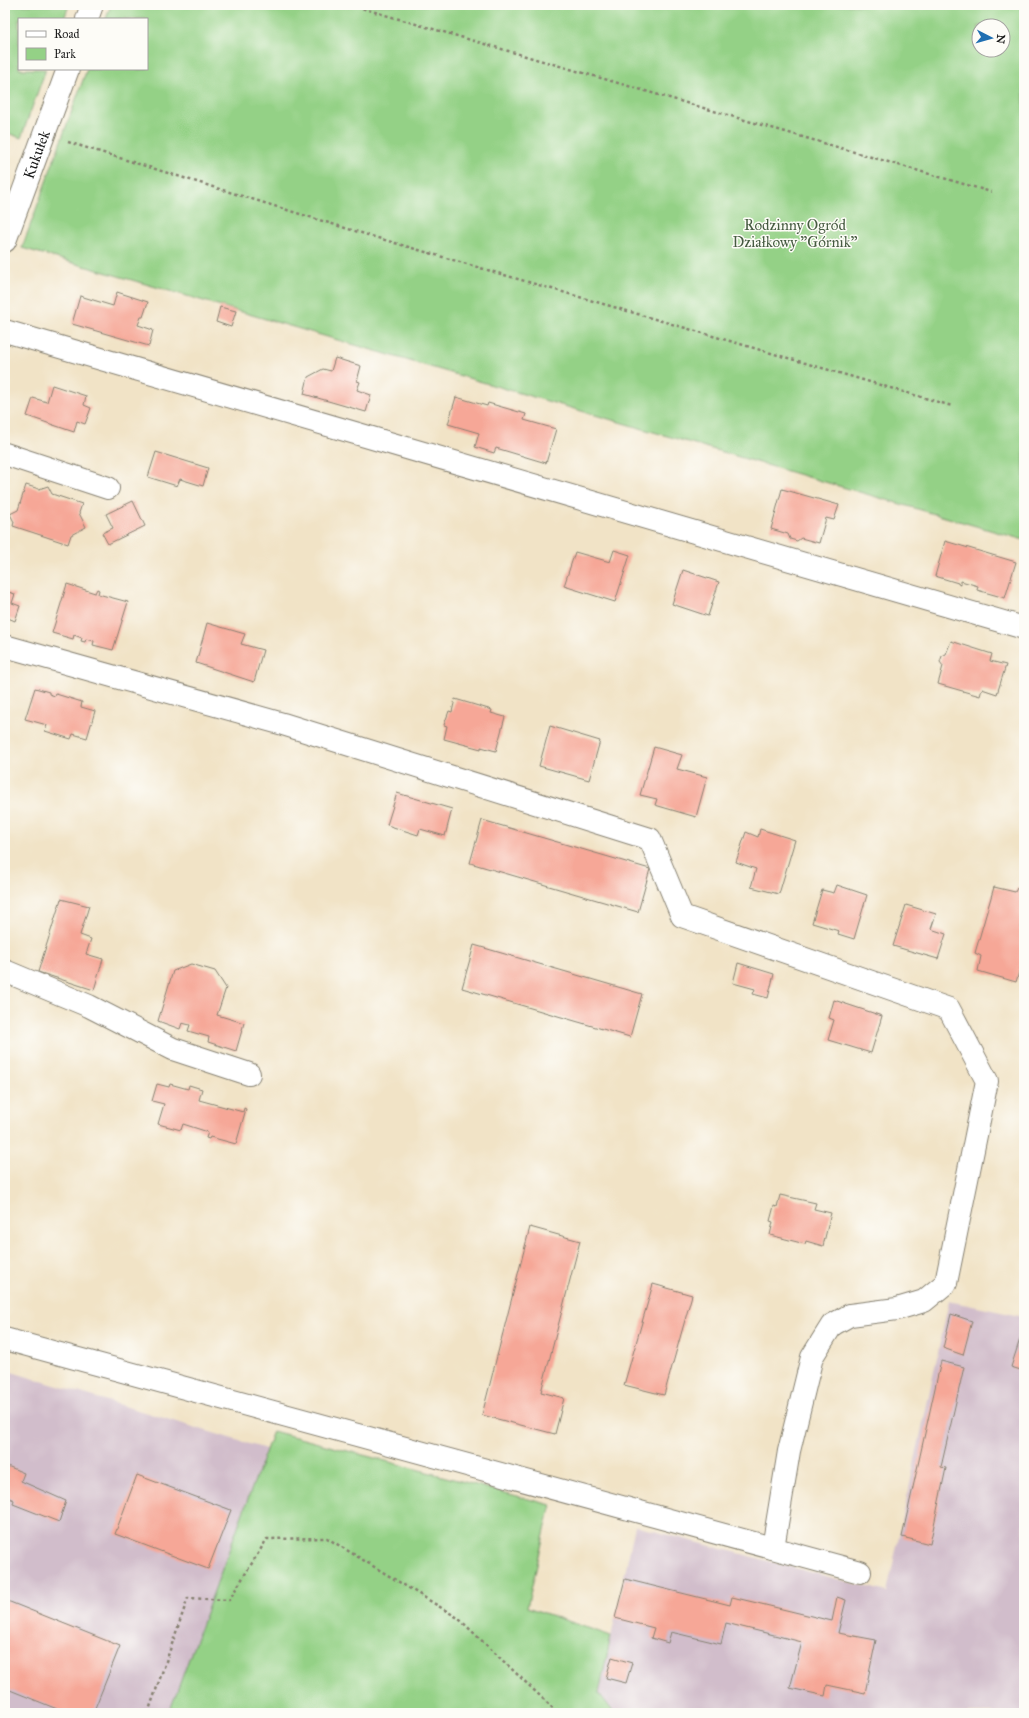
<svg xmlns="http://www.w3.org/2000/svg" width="1029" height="1718" viewBox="0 0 1029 1718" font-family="'IM FELL Great Primer',serif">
	<rect width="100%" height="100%" fill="#fdfcf7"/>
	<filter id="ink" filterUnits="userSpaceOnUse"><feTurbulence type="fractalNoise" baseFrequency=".025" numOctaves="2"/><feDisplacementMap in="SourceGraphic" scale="8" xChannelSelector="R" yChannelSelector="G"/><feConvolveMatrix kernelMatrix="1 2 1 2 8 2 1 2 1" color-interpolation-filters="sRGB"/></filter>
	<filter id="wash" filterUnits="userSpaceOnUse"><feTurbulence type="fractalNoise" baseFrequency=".012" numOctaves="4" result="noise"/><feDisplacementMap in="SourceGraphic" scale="16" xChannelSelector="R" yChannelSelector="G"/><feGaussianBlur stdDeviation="0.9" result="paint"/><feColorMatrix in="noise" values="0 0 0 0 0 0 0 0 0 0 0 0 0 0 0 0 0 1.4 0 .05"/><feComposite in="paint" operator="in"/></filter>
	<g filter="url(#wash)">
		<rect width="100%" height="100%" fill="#f1e3c6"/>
		<path fill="#d1bdcb" d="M949 1301 1024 1317V1713H614L599 1693 635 1526 887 1592Z
			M5 1370 266 1449 169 1713H5Z"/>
		<path fill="#94d186" stroke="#587651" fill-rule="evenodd" d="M5 5H69L64 19H19V69H46L21 138 5 132Z
			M111 5H1024V540L22 248 87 69H147V19H106ZM979 26H1003V50H979Z
			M273 1431 551 1505 527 1607 611 1636 599 1693 614 1713H169Z"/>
		<g id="blocks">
			<path fill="#f6a797" d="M117 292 148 302 143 317H141L138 325 153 330 149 346 72 324 80 296 113 306Z
				M220 307 236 311 231 327 216 322Z
				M335 358 361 366 357 381 360 382 357 390 371 395 366 412 304 394 308 377 323 369 331 371Z
				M52 385 86 396 84 405 91 408 85 424 77 421 74 432 27 416 33 398 47 402Z
				M456 397 487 406 488 403 526 414 524 420 556 429 546 463 496 448 494 453 475 447 479 433 448 424Z
				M156 452 208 468 203 486 180 479 177 486 148 477Z
				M26 485 39 489 48 486 52 494 82 504 79 513 86 527 71 535 68 544 13 526 14 522 10 514 18 510Z
				M782 489 839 505 834 520 826 518 819 543 801 538 797 541 790 539 788 534 771 529Z
				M133 501 145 526 108 544 102 533 113 528 106 514Z
				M945 541 1016 562 1005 598 977 590 978 586 961 581V585L958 584V583L935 576Z
				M614 550 630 555 615 602 564 586 575 552 610 562Z
				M683 570 719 582 708 616 672 604Z
				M67 584 95 593 97 589 99 590 98 594 128 602 113 650 93 645 94 641 86 639 85 642 81 641 82 638 74 635 73 639 52 633Z
				M5 591 15 594 12 603 20 606 15 621 8 618 5 625Z
				M207 623 245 634 241 644 263 650 254 682 196 663Z
				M951 641 992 654 990 661 1006 665 997 694 982 689 980 696 938 684 943 666 940 662 942 656 946 654Z
				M35 688 49 692V694L55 696 56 694 82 702 81 707 95 711 87 738 73 734 71 739 45 731 47 725 25 719Z
				M455 699 492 710 491 713 505 717 496 751 481 747V749L444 739 447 726 444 725 449 711 452 712Z
				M550 726 600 741 589 780 539 766Z
				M654 747 682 755 677 769 707 777 696 817 655 805 657 799 640 795Z
				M397 793 452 809 445 836 420 829 418 835 387 825Z
				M482 820 650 869 638 912 470 863Z
				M760 829 795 840 779 894 751 887 756 869 736 862 746 832 758 837Z
				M837 885 867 895 854 939 838 934 839 931 812 923 822 890 834 893Z
				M994 887 1015 892 1017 888 1024 890V918L1021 928 1024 929V956L1016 982 978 971 981 956 975 953Z
				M61 899 89 906 80 935 91 939 86 954 103 959 94 990 38 972Z
				M906 905 936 914 931 929 946 934 938 959 893 946Z
				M474 945 642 994 630 1037 462 988Z
				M738 963 774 974 768 998 753 994 755 989 733 983Z
				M191 964 215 971 226 988 217 1015 244 1023 236 1051 208 1042 209 1037 188 1031 190 1025 182 1023 180 1029 158 1021 173 971Z
				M834 1000 882 1016 871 1053 828 1040 834 1020 829 1018Z
				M157 1084 169 1087 170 1084 188 1089 189 1085 202 1089 199 1100 243 1112 244 1108 246 1109 236 1144 210 1137 209 1139 206 1138 208 1132 183 1124 181 1130 158 1124 164 1104 152 1101Z
				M780 1195 816 1203 814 1209 831 1213 823 1246 806 1241 805 1244 770 1235 773 1222 770 1221 774 1206 777 1207Z
				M530 1227 580 1241 541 1392 564 1398 555 1434 482 1415Z
				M653 1284 692 1295 664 1395 624 1385Z
				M951 1314 972 1321 963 1355 943 1348Z
				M1021 1336 1024 1337V1371L1011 1367Z
				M941 1361 964 1367 941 1467 946 1468 930 1544 902 1537Z
				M5 1465 24 1473 21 1481 66 1501 59 1522 13 1504 14 1500 5 1496Z
				M137 1475 231 1510 208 1569 115 1534Z
				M625 1579 730 1605 732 1597 832 1621 837 1597 846 1600 838 1633 876 1640 865 1693 827 1685 825 1696 790 1688 802 1642 726 1623 721 1644 671 1632 668 1643 651 1638 654 1628 615 1618Z
				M5 1600 120 1646 93 1713H67L5 1688Z
				M612 1657 632 1663 626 1683 606 1678Z"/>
		</g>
	</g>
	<g filter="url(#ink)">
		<use href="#blocks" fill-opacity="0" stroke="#868071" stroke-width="1"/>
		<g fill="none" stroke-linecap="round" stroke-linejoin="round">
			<g stroke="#868071" stroke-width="24">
				<g id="minor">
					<path d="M87 19 92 5"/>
					<path id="s1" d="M5 241 68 69"/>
					<path d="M5 331 1024 628"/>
					<path d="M5 454 108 488"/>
					<path d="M5 646 283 724 650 839 682 916 949 1009 987 1081 946 1283 924 1301 897 1309 850 1315 832 1325 812 1357 789 1451 773 1548"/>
					<path d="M5 971 89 1006 173 1049 249 1074"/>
					<path d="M5 1339 860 1572"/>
				</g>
			</g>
			<path stroke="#868071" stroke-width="2.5" stroke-dasharray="3 3" stroke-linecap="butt" d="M351 5 991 192
				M68 142 371 236 952 406
				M148 1713 188 1598 229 1600 267 1539 327 1538 458 1618 558 1713"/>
			<use href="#minor" stroke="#fff" stroke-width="22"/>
		</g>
	</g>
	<g text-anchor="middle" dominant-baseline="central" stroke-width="3" stroke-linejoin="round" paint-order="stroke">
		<g font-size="15" fill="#1c1c1c" stroke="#fdfcf7">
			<text stroke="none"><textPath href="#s1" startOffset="92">Kukułek</textPath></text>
		</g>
		<g font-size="15" fill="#465b41" stroke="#fdfcf7">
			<text x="795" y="225">Rodzinny Ogród<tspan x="795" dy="17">Działkowy "Górnik"</tspan></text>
		</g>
	</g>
	<rect width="1029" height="1718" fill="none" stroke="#fdfcf7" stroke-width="20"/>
	<rect x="18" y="18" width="130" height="52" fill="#fdfcf7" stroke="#a3a29f"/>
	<rect x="26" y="31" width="20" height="6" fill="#ffffff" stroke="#a3a29f"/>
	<text x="54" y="38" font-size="12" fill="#1c1c1c">Road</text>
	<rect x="26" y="48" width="20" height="12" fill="#94d186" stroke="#a3a29f"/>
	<text x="54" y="58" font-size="12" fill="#1c1c1c">Park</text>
	<g transform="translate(991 38) rotate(96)"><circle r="19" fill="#fdfcf7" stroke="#a3a29f"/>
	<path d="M0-3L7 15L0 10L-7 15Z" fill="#1f6fb2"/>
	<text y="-6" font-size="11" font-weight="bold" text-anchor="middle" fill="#1c1c1c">N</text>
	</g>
</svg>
